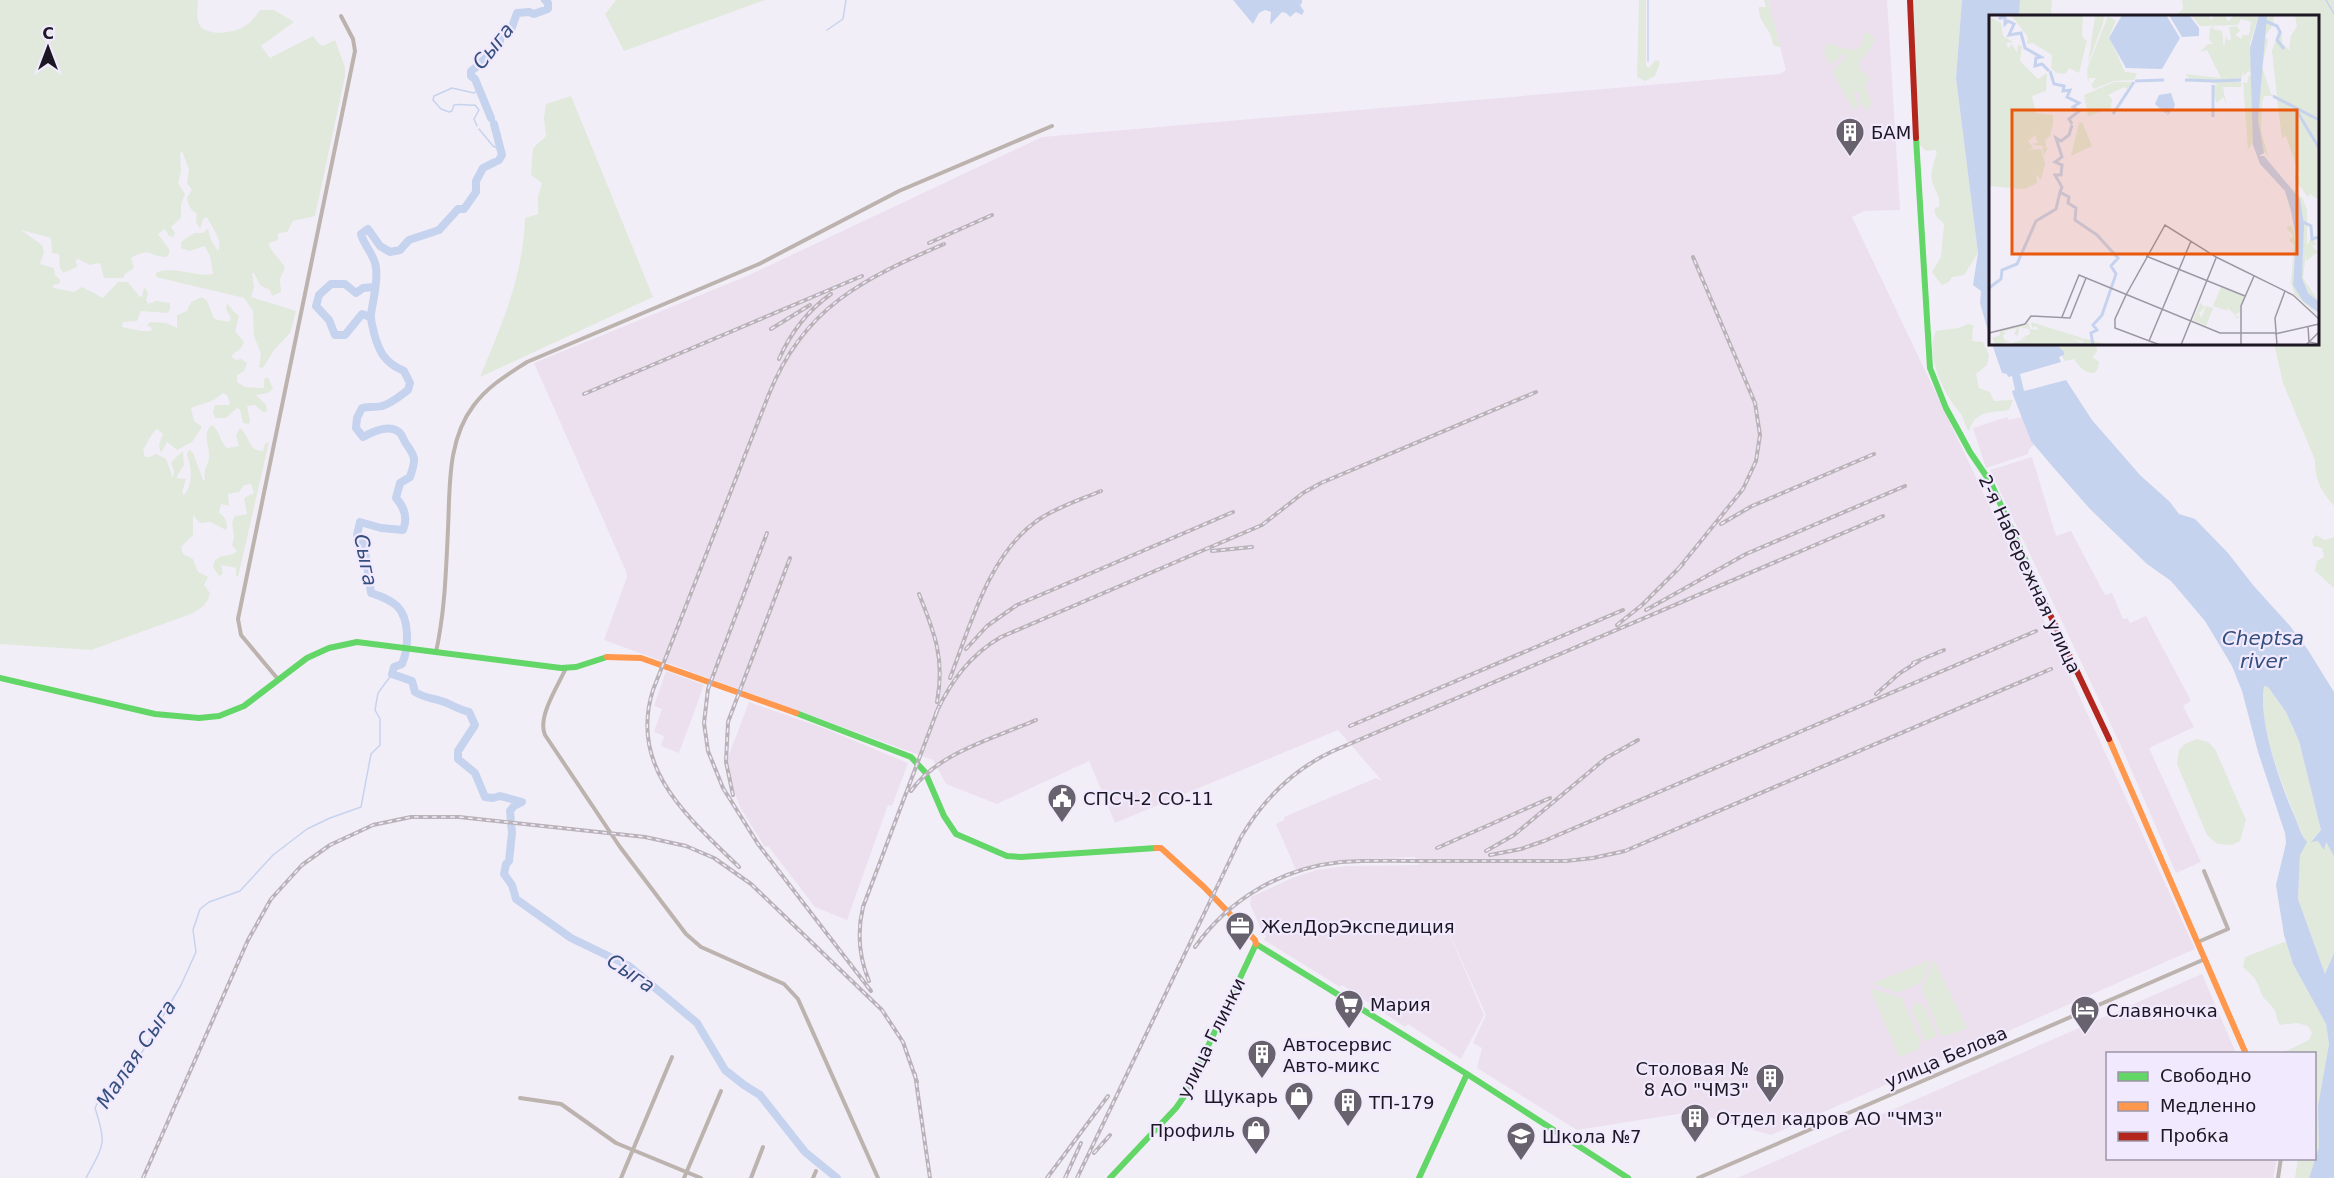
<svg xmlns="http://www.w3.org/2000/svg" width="2334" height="1178" viewBox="0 0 2334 1178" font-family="'DejaVu Sans',sans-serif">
	<rect width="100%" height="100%" fill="#f2eef8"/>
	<path fill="#ece0ee" d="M1768 0H1887L1900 210 1864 211 1852 217 2062 658 2195 949 1771 1135 1691 1112 1577 1130 1477 1068 1482 1048 1473 1043 1486 1015 1444 921 1484 1015 1461 1059 1408 1024 1405 1027 1342 985 1340 987 1264 940 1266 936 1262 931 1250 904 1251 897 1292 878 1317 870 1347 866 1419 865 1415 857 1377 858 1323 862 1296 870 1276 824 1284 820V817L1376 778 1382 781 1338 730 1115 823 1089 761 997 804 946 784 933 760 604 640 627 577 626 571 534 363 747 276 1042 137 1779 74 1786 70Z
		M2007 417 2009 420 2022 417 2031 441 2035 444 2029 449 2028 454 1986 468 1973 428Z
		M2032 457 2056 536 2071 531 2105 595 2112 593 2123 619 2127 618 2130 623 2146 616 2191 701 2183 706 2194 727 2149 748 2201 862 2176 873 2121 746 1990 470Z
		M666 671 704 685 679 753 661 746 664 736 654 732 662 709 654 706Z
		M749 702 826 729 908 763 892 806 888 805 847 920 815 907 768 846 765 847 741 809 730 781 727 760Z
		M2202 974 2236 1053 2108 1054V1158L2277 1159 2273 1178H1737Z"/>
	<path fill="#e0e9db" d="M0 0H198C198 7 196 17 199 24 205 37 233 33 243 27 251 23 255 17 260 10H274L294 22 261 46 270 58 313 36 319 44 323 46 335 40 345 67V76L315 216 293 221 287 232 278 233V240L269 243 270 248 285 267 280 279 281 292 272 296 270 290 260 285 254 273H252L254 287 251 297 296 311 290 333 274 350 263 368 259 367 261 354 254 336 253 311 244 298 156 277V273C173 265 198 278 213 274L210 256 205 246 189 251 181 248V242L194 233H203L208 228 210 238 218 251C223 239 212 228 207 217L203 219 200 229 196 222 197 214C191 210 188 206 187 198L192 190 187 183 189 169 182 151 180 154 181 172 178 183 185 194 181 205V218L171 227 175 233 173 237 169 236 165 229 158 234 169 249V254L166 257C147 256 152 246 131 258L134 268 125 274 123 278H104L100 263 90 265 78 259 76 260 77 267 63 273 60 268 59 254 52 253 51 238 21 230 42 245 44 252 40 264 54 268 55 275 60 280 59 284 53 285V288L74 292 82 287 103 298 118 282H128L139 296 142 297 144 288 146 289 148 294 146 300 148 304 156 301 170 303V310L167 313 141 311 137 321 123 322 122 327 142 331H151L152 328 147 325 150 322 166 323 177 328V315L187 311 191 302 202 297 207 301 214 319 229 322 231 318 226 309 227 303 234 312 239 316 235 331 244 342 241 348 231 356 236 360 241 359 247 363 244 371 237 375V382L245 387 262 388H264V379L268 377 273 389 268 393 256 395 266 405 267 412H263L255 405 247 406 250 420 249 424 243 423 240 410 237 408 226 418H215L213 412 215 405H229L230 403 227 395 223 393 214 400 191 408 194 421 202 427 192 442 177 450 167 442 161 453 159 445 163 434 157 429C152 432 146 445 143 450L145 457H150L156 454 166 459 173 478 174 472 171 462 183 451 184 465 177 476V478L186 479 182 493 184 495C193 485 192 467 187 455L188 451 190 450 193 453 203 480H205C203 466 208 468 209 457 210 445 201 434 212 425 220 430 219 441 227 448L239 446 236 436 240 428C248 434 248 445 256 450L263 451 265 444 269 442 238 577 236 576V568L221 565 223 574 219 576 213 567 214 562C220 553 230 558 237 551L232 545 234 537 232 522 235 516 247 514 244 498 254 493 251 484 244 485 239 492 228 494 229 506 221 504 219 513C224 515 229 524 226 530L210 522 200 523 193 515V535L181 547 183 554 193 559 198 572 208 577 204 585 210 593C208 605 198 611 188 615L91 650 0 644Z
		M616 0H765L624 51 605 14Z
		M1639 0H1646V66L1649 68 1655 61 1658 60 1660 63 1655 76 1645 81 1637 77Z
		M1764 0H1768L1780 47H1778L1773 45C1772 28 1758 24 1759 7H1766Z
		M1910 0H1962L1956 78 1978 253 1964 275 1952 277 1949 282 1942 285 1932 272 1941 257 1944 224C1940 219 1933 216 1935 208L1939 207C1941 196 1934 190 1932 180 1930 172 1935 159 1937 152L1936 150 1926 151 1916 142Z
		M2020 0H2052L2051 16H2019Z
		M2182 0H2334V506C2321 491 2315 481 2315 460L2283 383 2274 344H2318V16H2175L2183 9Z
		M1864 33 1871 34 1874 40 1871 48 1859 62 1861 71 1870 77 1865 86 1871 102 1869 111 1861 105 1859 92 1853 94 1857 100V109H1853L1834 75V69L1844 60 1845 55 1842 54 1839 59 1830 64C1825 57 1821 48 1829 43 1837 45 1857 57 1862 43 1863 39 1863 36 1864 33Z
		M571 96 653 297 480 377C502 324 523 277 525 218L538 214V197L542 183 531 175 533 148 546 136 544 118 546 104Z
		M1968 324 1973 325 1972 341 1983 342 1989 355 1987 365 1976 374 1979 388 1990 392 1994 401 2013 400 2009 410C1989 413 1976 410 1969 431 1964 426 1965 420 1961 414 1958 410 1953 405 1950 399 1939 382 1926 350 1936 331L1959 328Z
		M2056 344H2096L2097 352 2092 357 2099 362 2098 369 2094 373C2083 373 2079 366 2074 359L2065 361 2062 357 2064 355Z
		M2316 535 2325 540 2334 537V588L2315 571 2317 561 2324 557 2322 548 2313 546 2312 540Z
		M2264 686 2268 687 2286 712 2299 741 2321 830 2313 839 2321 843 2326 842 2334 856V953L2325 974 2298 899 2300 855 2305 840C2301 833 2299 826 2296 818 2281 782 2258 725 2264 686Z
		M2197 739 2208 742 2215 749 2246 820 2240 841 2232 845 2217 844 2207 835 2177 764 2179 750 2185 744Z
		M2284 942H2286L2293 964 2326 1024 2329 1044 2318 1106 2319 1147 2309 1178H2295L2298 1159 2314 1158V1054L2282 1053 2309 1040 2312 1033 2308 1026 2297 1023 2280 1025C2276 1019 2277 1016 2275 1011 2272 1005 2265 1001 2262 995 2255 977 2257 980 2243 967L2245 957Z
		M1930 960 1922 982 1897 993 1873 983Z
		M1934 960 1967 1028 1946 1036 1940 1034 1922 989Z
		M1870 988 1902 998 1921 1042 1917 1050 1899 1057Z
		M1915 1002 1924 1006 1937 1036 1925 1041 1912 1010Z"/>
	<path fill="#c6d3ee" d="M1233 0H1302V3L1300 5 1304 11 1302 15 1296 12 1290 17 1286 13 1282 12 1270 25 1271 12 1265 10 1259 13 1253 24Z
		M1962 0H2020L2019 16H1990V338L1980 303 1981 291 1973 285 1978 253 1956 78Z
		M1992 344H2056L2064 352V355L2059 357 2061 362 2020 374 2024 391 2066 380 2092 420 2140 475 2170 502 2179 514 2195 519 2228 553 2253 585 2290 626 2308 650 2334 692V856L2326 842 2324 850 2318 841 2311 842 2321 830 2299 741 2286 712 2268 687 2264 686C2258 721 2280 784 2295 817 2299 826 2300 834 2307 842L2300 855 2298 899 2325 974 2334 953V1178H2309L2319 1147 2318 1106 2329 1044 2326 1024 2293 964 2284 935 2276 885 2286 843 2285 833 2258 752 2242 691 2232 666 2205 621 2171 581 2147 564 2090 509 2053 467 2031 441 2013 395 2012 391 2015 390 2012 376 2008 377 2007 374 2002 373Z"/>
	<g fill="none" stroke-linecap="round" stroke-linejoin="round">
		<path stroke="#c6d3ee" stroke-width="1.5" d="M1648 0V61
			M2326 0 2334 14
			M827 30 843 19 846 0
			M477 126 474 119 479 110 475 105C467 106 461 103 454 105L452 111 449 112 441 109 433 100 434 96 452 88 474 93 479 89
			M479 129 493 146 499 149
			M86 1178C104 1144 107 1145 95 1108L100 1098 141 1054 181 985 196 952 193 930 200 909 209 902 240 891 273 855 307 829 330 818 361 807 371 754 380 745V719L375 710 378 693 392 674"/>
		<path stroke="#c6d3ee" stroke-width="8" d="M491 118 475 79 471 76V71C482 64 488 53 499 46L501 36 511 30 517 13 529 12 534 14 548 9V3L545 0
			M494 124 502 155 499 160 483 168 476 181V192L464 209H458L439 230 409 240 400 250 390 252 380 246 368 229 361 234C364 246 375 255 376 268 378 283 373 300 371 314 370 320 373 327 374 333 379 352 385 363 404 371L410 383 408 390C400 396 391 404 382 406 375 408 369 406 362 408L357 418 356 428 363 437C372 432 390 423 400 433 403 436 404 442 407 445 417 459 415 461 410 477L400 483 396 498C405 508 408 518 403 530L381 528 360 522 357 535 364 543 371 593C380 596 389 599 397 606 410 619 409 648 402 664L394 667 392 674 412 681 415 692C426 699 436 698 447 703 455 707 461 710 469 712L475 725 458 751V759L475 773 485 797 493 798 500 796 522 802 514 806 510 811 512 833 509 861 506 864 504 874 512 885 516 899 571 938 629 966 697 1023 725 1070 744 1085 760 1095 805 1152 837 1178
			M370 317 362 314 345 335H335L329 320 316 306 319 295 331 284H345L356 293 363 288 374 287"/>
		<path stroke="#bdb3ae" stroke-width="4" d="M436 652C445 611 446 570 448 529 450 487 447 440 474 405 488 386 507 375 527 362L759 264 899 191 1052 126
			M566 668C558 686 537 717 545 735L620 847 686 934 701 947 784 984 798 999 878 1178
			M277 678 241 635 238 619 355 51 353 39 341 16
			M2198 942 2228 929 2204 871
			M520 1098 561 1104 616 1143 701 1178
			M621 1178 672 1057
			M684 1178 721 1091
			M751 1178 763 1147
			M813 1178 816 1171
			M1698 1178 2205 959
			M2278 1178 2281 1158"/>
		<path stroke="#63d668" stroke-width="6" d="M1916 138 1930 368 1946 408 1970 452 1991 483 2046 606
			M0 678 155 714 199 718 219 716 244 706 307 658 329 648 357 642 561 668 576 667 607 657
			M796 713 911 757 925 772 944 816 956 834 1007 856 1021 857 1156 848
			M1256 944 1467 1074 1628 1178
			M1110 1178 1176 1108 1185 1095 1256 944
			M1419 1178 1467 1074"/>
		<path stroke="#ff974d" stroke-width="6" d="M607 657 641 658 796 713
			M2109 739 2246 1054
			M1156 848H1161L1204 887 1255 940 1256 944"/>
		<path stroke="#b3261e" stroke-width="6" d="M1910 0 1916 138
			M2046 606 2109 739"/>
		<g stroke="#b9b2b7" stroke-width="4">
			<path id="rail" d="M929 243 992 215
				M771 329 810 305
				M779 359C791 332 807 311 831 294
				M584 394 862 276
				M1721 524 1752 506 1874 454
				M767 533 708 689 704 723 708 751 723 788 758 844 871 991
				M1212 551 1252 547
				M1679 568 1743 489 1756 461 1760 435 1755 403 1693 257
				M919 594C935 634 945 659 937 702
				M1646 610 1746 554 1905 486
				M1617 625 1642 605 1683 564
				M966 649 987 626 1017 605 1233 512
				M1913 663 1944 650
				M950 678C971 624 989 554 1038 520 1057 507 1080 500 1101 491
				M1876 694 1900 673 1919 661
				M936 713C951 681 970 655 1001 637L1262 525 1303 493 1321 483 1536 392
				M1350 726 1623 610
				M911 791C937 753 995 738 1036 720
				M733 795 726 762 728 722 790 558
				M1437 848 1550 798
				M1486 851 1514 835 1606 758 1638 740
				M1490 855 1521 849 1544 841 2036 631
				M739 867C689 818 628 768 653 690L769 394C804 307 863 279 944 244
				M1195 947C1229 899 1282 868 1341 862 1370 860 1400 861 1428 861 1474 861 1520 861 1566 861L1593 858 1625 851 2051 669
				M869 981C859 957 857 932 863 907L939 706
				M915 1074 930 1178
				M1094 1153 1110 1135
				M143 1178 248 940 271 899 302 865 330 845 373 825 411 817H459L645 837 686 846 714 858 751 884 882 1010 903 1042 917 1082
				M1047 1178 1108 1096
				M1065 1178 1081 1143
				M1077 1178 1241 837C1263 800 1294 769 1333 751L1883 516"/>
		</g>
		<use href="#rail" stroke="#f1e9fd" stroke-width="1.5" stroke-dasharray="4.5" stroke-linecap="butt"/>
	</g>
	<defs>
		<g id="building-pin" transform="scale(1.5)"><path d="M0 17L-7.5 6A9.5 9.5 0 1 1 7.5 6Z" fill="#67626e" stroke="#f1e9fd"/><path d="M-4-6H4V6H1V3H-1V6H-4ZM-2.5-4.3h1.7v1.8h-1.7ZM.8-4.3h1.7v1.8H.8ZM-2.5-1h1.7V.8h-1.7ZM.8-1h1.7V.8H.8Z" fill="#fff"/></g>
		<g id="civic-pin" transform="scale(1.5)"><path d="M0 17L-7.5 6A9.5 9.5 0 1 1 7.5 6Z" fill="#67626e" stroke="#f1e9fd"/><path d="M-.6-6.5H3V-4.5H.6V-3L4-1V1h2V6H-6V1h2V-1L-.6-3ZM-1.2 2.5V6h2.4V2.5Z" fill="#fff"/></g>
		<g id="office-pin" transform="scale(1.5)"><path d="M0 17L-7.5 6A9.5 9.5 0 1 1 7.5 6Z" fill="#67626e" stroke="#f1e9fd"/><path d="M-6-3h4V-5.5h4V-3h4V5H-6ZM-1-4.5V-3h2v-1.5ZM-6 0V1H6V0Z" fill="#fff"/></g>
		<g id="supermarket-pin" transform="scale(1.5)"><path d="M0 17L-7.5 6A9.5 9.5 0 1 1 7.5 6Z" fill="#67626e" stroke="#f1e9fd"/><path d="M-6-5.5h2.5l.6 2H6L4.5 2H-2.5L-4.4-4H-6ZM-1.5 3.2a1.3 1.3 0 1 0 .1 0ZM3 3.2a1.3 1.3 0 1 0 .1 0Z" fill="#fff"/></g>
		<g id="hotel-pin" transform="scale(1.5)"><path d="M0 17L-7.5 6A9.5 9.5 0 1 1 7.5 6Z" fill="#67626e" stroke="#f1e9fd"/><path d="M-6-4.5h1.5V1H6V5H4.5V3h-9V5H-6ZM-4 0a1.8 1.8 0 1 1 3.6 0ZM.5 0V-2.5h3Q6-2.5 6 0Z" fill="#fff"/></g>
		<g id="shop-pin" transform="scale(1.5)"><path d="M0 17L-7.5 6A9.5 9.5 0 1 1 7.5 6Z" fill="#67626e" stroke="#f1e9fd"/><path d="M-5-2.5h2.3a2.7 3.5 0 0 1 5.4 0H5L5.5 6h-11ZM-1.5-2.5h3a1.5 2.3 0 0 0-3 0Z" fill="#fff"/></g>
		<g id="school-pin" transform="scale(1.5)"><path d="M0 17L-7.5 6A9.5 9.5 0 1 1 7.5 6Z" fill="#67626e" stroke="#f1e9fd"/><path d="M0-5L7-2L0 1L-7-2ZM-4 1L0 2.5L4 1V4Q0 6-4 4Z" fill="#fff"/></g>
	</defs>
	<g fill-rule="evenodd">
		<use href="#building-pin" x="1850" y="132"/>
		<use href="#civic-pin" x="1062" y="798"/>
		<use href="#office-pin" x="1240" y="926"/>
		<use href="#supermarket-pin" x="1349" y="1004"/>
		<use href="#hotel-pin" x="2085" y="1010"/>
		<use href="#building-pin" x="1262" y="1054"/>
		<use href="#building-pin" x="1770" y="1078"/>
		<use href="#shop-pin" x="1299" y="1096"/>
		<use href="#building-pin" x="1348" y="1102"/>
		<use href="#building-pin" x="1695" y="1118"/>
		<use href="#shop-pin" x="1256" y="1130"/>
		<use href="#school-pin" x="1521" y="1136"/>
	</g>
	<g text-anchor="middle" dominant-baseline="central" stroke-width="4.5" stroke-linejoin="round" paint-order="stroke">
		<g font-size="18" fill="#1c1723" stroke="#f1e9fd" text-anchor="start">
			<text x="1871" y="132">БАМ</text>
			<text x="1083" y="798">СПСЧ-2 СО-11</text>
			<text x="1261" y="926">ЖелДорЭкспедиция</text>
			<text x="1370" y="1004">Мария</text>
			<text x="2106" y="1010">Славяночка</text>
			<text x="1283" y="1044">Автосервис<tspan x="1283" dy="21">Авто-микс</tspan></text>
			<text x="1749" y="1068" text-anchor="end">Столовая №<tspan x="1749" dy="21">8 АО "ЧМЗ"</tspan></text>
			<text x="1278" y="1096" text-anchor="end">Щукарь</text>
			<text x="1369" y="1102">ТП-179</text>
			<text x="1716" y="1118">Отдел кадров АО "ЧМЗ"</text>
			<text x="1235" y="1130" text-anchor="end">Профиль</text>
			<text x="1542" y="1136">Школа №7</text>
		</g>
		<g font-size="18" fill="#1c1723" stroke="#f1e9fd">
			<text transform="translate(2030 574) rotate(65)">2-я Набережная улица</text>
			<text transform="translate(1211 1038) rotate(-64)">улица Глинки</text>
			<text transform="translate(1946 1057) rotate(-23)">улица Белова</text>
		</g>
		<g font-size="20" font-style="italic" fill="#344f7d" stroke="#f1e9fd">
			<text transform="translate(493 46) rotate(-51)">Сыга</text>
			<text transform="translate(366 560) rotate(79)">Сыга</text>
			<text x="2263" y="638">Cheptsa<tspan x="2263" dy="23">river</tspan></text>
			<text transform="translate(631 973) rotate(34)">Сыга</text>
			<text transform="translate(136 1054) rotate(-56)">Малая Сыга</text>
		</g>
	</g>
	<g transform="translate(1989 15)">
		<rect width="330" height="330" fill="#f2eef8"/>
		<path d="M22 0H94L93 21 98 26 90 58 80 53 76 59 67 58 62 53 63 40 44 28 38 29 39 22ZM115 0 114 8 99 49 106 1ZM202 0H220L222 6 225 0H236L239 7 245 0H270L261 28 264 59 259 56 255 61 254 56 252 65 247 66 253 68 252 72H234L237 89 234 82 228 88 225 81V88L223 91V72L229 69 222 68 227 65 201 64 196 59 232 63 218 35 211 37 219 29H224L220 25 221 13 226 11 224 14 233 16 235 33 237 20 239 26 242 24 240 12 248 11 251 16 246 20 253 24V20H260L262 7 252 4 249 10 211 11ZM278 0H285L284 10 276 21 279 25 273 52 282 79 288 82 283 36 290 16H293V28L300 35 302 20 308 12 306 0H330V185L321 179 319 182 306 165V160L311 161 297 121 293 123 288 85 284 81H275L273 87 272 116 279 141 274 135 269 105 272 38ZM0 1 12 8 14 21 24 27 17 28 19 33 23 29 28 38 29 30 33 31 31 46 49 64 58 58 57 76 43 81 47 98 64 100V109L61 121 56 125 57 131H54L59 133 55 140 53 131 42 129 49 128 46 120 39 126 44 133 38 135 52 134 56 149 52 165 47 159 48 168 35 174 0 171ZM119 1 127 6 120 22 136 57 148 58 145 65 125 66 105 74 102 70 107 63H100L99 68 98 54ZM260 60H264L265 126 259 134 254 67 258 68ZM125 67H144L138 74 135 72 119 80 123 84 122 93 99 101 95 80ZM93 107 103 131 82 141 90 108ZM305 174 314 184 318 195V230L324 221 327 230 323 231 329 237 317 246V239L314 263 330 287 319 278 313 263 314 203ZM302 210 307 223 304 270 330 301 306 280 302 268 305 230 300 225 305 221 297 213ZM232 272 255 281 251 297 246 299 251 303H243L248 302 238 292 239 296 224 291ZM211 288 216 292 210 298 212 303 217 291 224 293 217 311 204 305ZM39 307 41 314 50 315 47 311 43 313 42 307 93 323V326L83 324 93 328 94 323 119 330H17L39 323 31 324 41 319 40 314 30 312 29 321 25 319 28 313 13 317 18 318 14 320 15 325 22 326 7 330 3 323 11 320V316L32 310 36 311Z" fill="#e0e9db"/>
		<path d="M133 0H177L191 23 173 54 137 53 120 23ZM180 0H200L210 13V21L193 22ZM270 0H278L269 105 275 138 270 141H275L311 184 315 209 313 263 319 278 330 287V298L314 286 304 270 307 223 302 196 296 176 271 149 264 130 261 33ZM182 78 186 90 184 95H182L180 99 177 100 180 97 176 98 166 89 170 80Z" fill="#c6d3ee"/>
		<path fill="none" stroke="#c6d3ee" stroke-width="3" d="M14 0 10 4 16 1V9L19 6 25 9 20 20 32 18 36 33 52 42 47 43 46 51 53 49 60 56M276 6 288 11 291 17 288 25 295 34M61 56 65 69 75 71 74 76 81 75 78 82 90 88 84 92 90 96 80 104 83 109M196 65 227 66M146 66 175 65M227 66 252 65M224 70V102M284 81 330 105M306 93 330 133M124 99 145 67M83 110 80 120 72 126 67 123 73 142 66 147 73 150 72 160H66L73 172 71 177 80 182 79 188 87 193 86 205 108 220 129 243 122 251 127 259 113 300 104 310 108 315 102 318 104 330M314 207 322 211 323 224 330 222M0 273 12 264 13 255 28 249 47 206 67 194 71 177"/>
		<path fill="none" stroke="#9c98a3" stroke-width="1.5" d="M157 241 256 281M137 280 176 210 227 242 304 280 330 304M137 280 126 304V313L171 330M73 302 90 260 231 318H287M319 311 320 327 330 329M0 318 36 309 42 301 81 303 97 263M286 319 330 309M160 326 202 226M192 330 227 243M252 330V291L265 261M288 330 286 303 296 276M317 330 330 317"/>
		<path fill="#e8590c" fill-opacity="0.15" stroke="#e8590c" stroke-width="3" d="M23 95H308V239H23Z"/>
		<rect width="330" height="330" fill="none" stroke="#1c1723" stroke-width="3"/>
	</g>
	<rect x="2106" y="1052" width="210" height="108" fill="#f1e9fd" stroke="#9c95a6" stroke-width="1.5"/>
	<rect x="2118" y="1072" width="30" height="9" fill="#63d668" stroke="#9c95a6" stroke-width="1.5"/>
	<text x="2160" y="1082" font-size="18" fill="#1c1723">Свободно</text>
	<rect x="2118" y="1102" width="30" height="9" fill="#ff974d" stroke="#9c95a6" stroke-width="1.5"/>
	<text x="2160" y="1112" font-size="18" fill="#1c1723">Медленно</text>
	<rect x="2118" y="1132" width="30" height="9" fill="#b3261e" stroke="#9c95a6" stroke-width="1.5"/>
	<text x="2160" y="1142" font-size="18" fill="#1c1723">Пробка</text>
	<g transform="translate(48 48)" stroke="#f1e9fd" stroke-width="4.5" paint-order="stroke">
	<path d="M0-4.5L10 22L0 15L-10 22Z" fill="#1c1723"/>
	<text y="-9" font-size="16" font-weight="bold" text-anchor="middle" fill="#1c1723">С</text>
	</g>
</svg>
